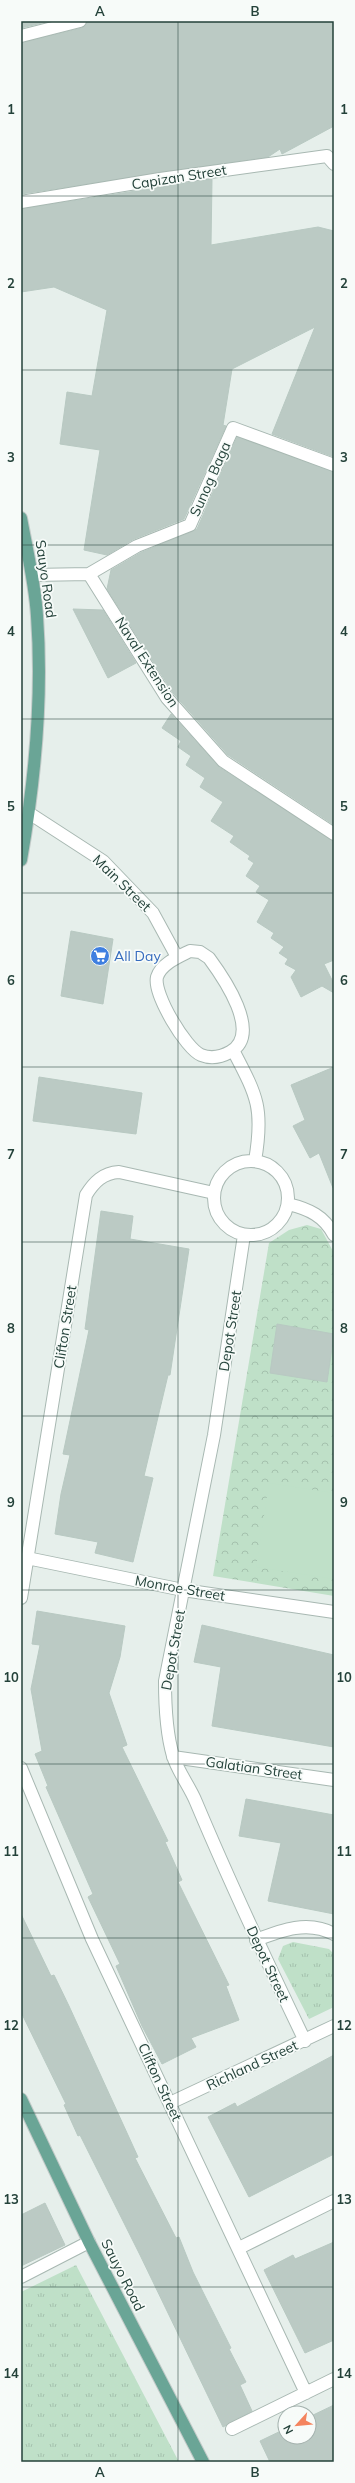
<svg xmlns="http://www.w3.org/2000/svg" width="355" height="2483" viewBox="0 0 355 2483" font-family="Mulish,sans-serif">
	<defs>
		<pattern id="grass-tufts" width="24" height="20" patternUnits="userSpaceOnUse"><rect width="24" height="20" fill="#bfe0c8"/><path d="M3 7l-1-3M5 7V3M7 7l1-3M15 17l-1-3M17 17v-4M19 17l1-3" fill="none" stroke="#a4c1ad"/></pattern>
		<pattern id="park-crowns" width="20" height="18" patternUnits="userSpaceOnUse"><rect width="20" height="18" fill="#bfe0c8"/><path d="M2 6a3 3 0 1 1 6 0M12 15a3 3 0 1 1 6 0" fill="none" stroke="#a4c1ad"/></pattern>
	</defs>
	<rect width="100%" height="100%" fill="#e6efeb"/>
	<path fill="url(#grass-tufts)" d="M293 1942 329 1949 334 1954V2007L309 2019 278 1959 283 1946Z
		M76 2265 179 2462H21V2292Z"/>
	<path fill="url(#park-crowns)" d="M307 1225 321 1229 334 1253V1596L213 1576 269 1243 289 1230Z"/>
	<path fill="#bfe0c8" d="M269 1483 334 1493V1579L256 1567Z"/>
	<path fill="#bbcac4" stroke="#b8c9c2" d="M21 21H50L21 28Z
		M87 21H334V126L282 154 280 149 268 157 21 194V43L82 28Z
		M212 179 211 245 318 227 334 231V457L272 434 315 327 232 369 223 425 226 426 184 519 134 539 107 555 84 550 100 450 60 444 67 392 92 396 107 310 54 287 21 292V209Z
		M237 437 334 472V825L228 755 173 693 107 589 111 570 140 553 197 529Z
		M73 609 103 610 136 663 108 678Z
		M171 714 219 767 334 841V960L324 964 334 984V993L322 986 301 997 291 977 296 970 285 964 288 959 279 953 284 947 271 938 274 933 257 922 269 900 256 892 260 886 246 876 254 863 248 859 250 856 230 842 234 836 211 821 223 802 200 787 205 778 186 765 191 756 178 747 181 741 162 728Z
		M71 931 113 939 103 1004 61 996Z
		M334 1067V1188H333L319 1153 310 1158 293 1126 305 1120 291 1085Z
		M39 1077 142 1093 136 1134 33 1121Z
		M101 1211 133 1216 130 1239 189 1249 170 1375H168L144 1476 153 1478 133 1562 95 1553 98 1542 55 1534 61 1494 70 1455 63 1454 89 1330 85 1329Z
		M277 1324 334 1334 327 1382 270 1373Z
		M37 1611 125 1626 120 1657 109 1693 127 1745 122 1747 168 1841 165 1842 182 1880 178 1882 229 1985 226 1986 239 2020 191 2038 196 2047 162 2064 142 2026 116 1966 120 1964 88 1897 93 1894 46 1787 48 1786 35 1754 42 1751 31 1689 40 1645 32 1644Z
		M202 1625 334 1655V1747L212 1726 221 1667 194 1662Z
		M246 1799 334 1815V1914L268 1901 281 1843 239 1836Z
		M21 1914 51 1976 54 1975 69 2006 138 2157 135 2158 176 2238 179 2237 193 2272 231 2348 229 2349 246 2382 240 2385 252 2411 223 2427 140 2255 80 2135 78 2136 64 2105 66 2104 21 2012Z
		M334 2055V2154L249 2197 208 2117 235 2103 237 2107Z
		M45 2203 65 2245 21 2266V2215Z
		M334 2242V2340L305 2353 264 2270 293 2255 295 2259Z
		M334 2405V2462H270L260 2441 285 2429V2437H309V2417Z"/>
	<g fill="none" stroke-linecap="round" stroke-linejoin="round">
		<g stroke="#a8b8b2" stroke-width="14">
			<path id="minor" d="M21 36 80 21
				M21 202 160 179 327 156 334 164
				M89 574 137 546 190 525 233 428 334 465
				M32 575 89 574 167 698 223 761 334 834
				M29 813 103 861 153 913 177 957
				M190 951 200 952 209 958C223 977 263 1034 230 1052 221 1057 211 1059 201 1055 186 1049 153 994 157 977 161 964 178 957 190 951Z
				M233 1050C257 1096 264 1108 255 1161
				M214 1198a37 37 0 1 1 74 0a37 37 0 1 1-74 0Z
				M288 1204C309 1209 324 1216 334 1235
				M244 1235 214 1435 165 1681C165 1706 166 1732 173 1756 178 1772 190 1787 196 1802 230 1883 267 1962 305 2041
				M27 1558 183 1590 334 1612
				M21 1598 86 1195C94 1182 103 1173 119 1172L214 1193
				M173 1757 334 1780
				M21 1768 92 1939 306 2393
				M256 1940C282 1930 308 1920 334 1934
				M170 2103 334 2026
				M239 2248 334 2201
				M21 2277 89 2242
				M232 2429 334 2379"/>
		</g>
		<g stroke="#c2cac8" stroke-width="14">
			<path id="major" d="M21 518C27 551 35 583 37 616 43 698 35 780 21 860
				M21 2099 89 2242 203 2462"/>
		</g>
		<use href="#minor" stroke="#fff" stroke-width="12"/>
		<use href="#major" stroke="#6aa596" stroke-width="12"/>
	</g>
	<path fill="none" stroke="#24423a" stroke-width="1" stroke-opacity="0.55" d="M178 21V2462M21 196H334M21 370H334M21 545H334M21 719H334M21 893H334M21 1067H334M21 1242H334M21 1416H334M21 1590H334M21 1764H334M21 1938H334M21 2113H334M21 2287H334"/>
	<defs>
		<g id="supermarket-disc" transform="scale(1)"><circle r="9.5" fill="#3f7fe0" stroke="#f7fbf9"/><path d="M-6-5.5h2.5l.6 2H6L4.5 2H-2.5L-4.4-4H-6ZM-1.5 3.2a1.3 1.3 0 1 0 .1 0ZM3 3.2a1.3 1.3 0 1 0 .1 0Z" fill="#fff"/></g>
	</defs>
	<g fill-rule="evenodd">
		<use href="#supermarket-disc" x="100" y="956"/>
	</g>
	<g text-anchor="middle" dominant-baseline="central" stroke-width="3.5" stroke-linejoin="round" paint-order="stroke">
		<g font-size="14" fill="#24423a" stroke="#f7fbf9">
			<text transform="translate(179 177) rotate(-9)">Capizan Street</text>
			<text transform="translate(210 479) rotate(-66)">Sunog Baga</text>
			<text transform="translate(46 579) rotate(82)">Sauyo Road</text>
			<text transform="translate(147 662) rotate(57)">Naval Extension</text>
			<text transform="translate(122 883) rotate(44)">Main Street</text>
			<text transform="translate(65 1327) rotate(-81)">Clifton Street</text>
			<text transform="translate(230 1331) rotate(-81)">Depot Street</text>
			<text transform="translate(180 1588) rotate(10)">Monroe Street</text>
			<text transform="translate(173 1650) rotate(-80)">Depot Street</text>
			<text transform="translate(254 1768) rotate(8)">Galatian Street</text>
			<text transform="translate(268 1964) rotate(65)">Depot Street</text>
			<text transform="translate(252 2065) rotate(-25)">Richland Street</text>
			<text transform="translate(160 2082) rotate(65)">Clifton Street</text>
			<text transform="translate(123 2275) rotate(63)">Sauyo Road</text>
		</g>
		<g font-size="14" fill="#366cbe" stroke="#f7fbf9" text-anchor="start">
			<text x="114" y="956">All Day</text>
		</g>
	</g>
	<rect width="355" height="2483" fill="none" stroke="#f7fbf9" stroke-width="44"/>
	<g transform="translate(297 2425) rotate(243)"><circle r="19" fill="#f7fbf9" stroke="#a3b1ad"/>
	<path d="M0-3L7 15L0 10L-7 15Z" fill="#f4845f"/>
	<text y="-6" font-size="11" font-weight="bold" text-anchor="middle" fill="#24423a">N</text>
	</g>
	<rect x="22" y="22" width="311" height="2439" fill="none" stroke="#24423a" stroke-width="1.5"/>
	<g font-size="13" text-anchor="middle" font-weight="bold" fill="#24423a">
		<text x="100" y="16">A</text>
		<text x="255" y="16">B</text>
		<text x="11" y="114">1</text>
		<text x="344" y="114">1</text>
		<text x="11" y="288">2</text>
		<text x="344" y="288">2</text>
		<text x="11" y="462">3</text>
		<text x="344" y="462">3</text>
		<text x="11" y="636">4</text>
		<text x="344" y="636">4</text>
		<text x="11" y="811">5</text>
		<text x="344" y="811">5</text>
		<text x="11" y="985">6</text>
		<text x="344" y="985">6</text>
		<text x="11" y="1159">7</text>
		<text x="344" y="1159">7</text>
		<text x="11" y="1333">8</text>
		<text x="344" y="1333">8</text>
		<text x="11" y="1507">9</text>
		<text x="344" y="1507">9</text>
		<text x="11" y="1682">10</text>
		<text x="344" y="1682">10</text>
		<text x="11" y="1856">11</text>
		<text x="344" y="1856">11</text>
		<text x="11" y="2030">12</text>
		<text x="344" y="2030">12</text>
		<text x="11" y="2204">13</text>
		<text x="344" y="2204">13</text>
		<text x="11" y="2378">14</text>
		<text x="344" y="2378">14</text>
		<text x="100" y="2477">A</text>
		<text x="255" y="2477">B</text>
	</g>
</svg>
